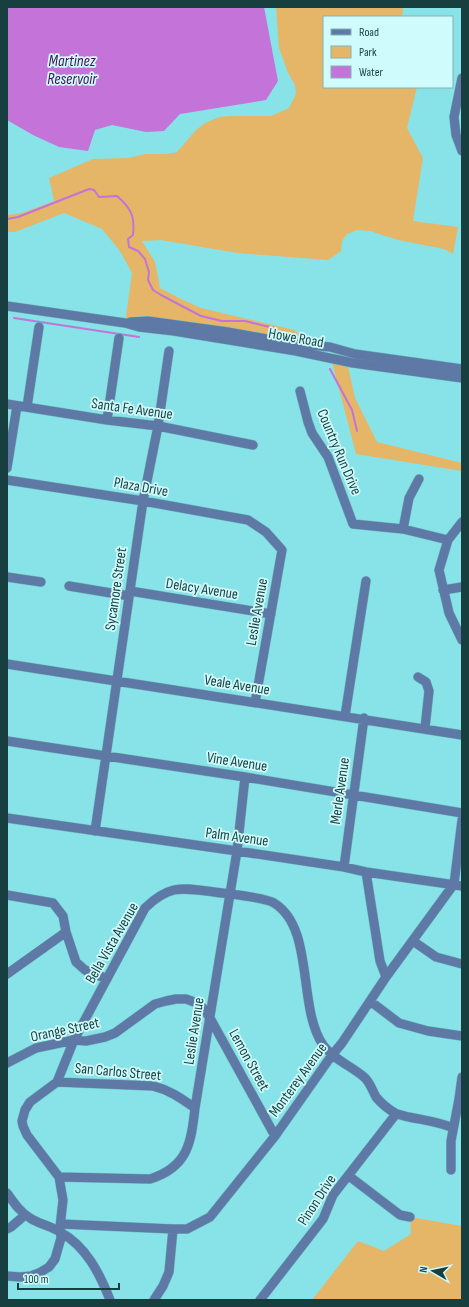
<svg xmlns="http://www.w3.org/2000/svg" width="469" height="1307" viewBox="0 0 469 1307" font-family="'Sofia Sans Condensed',sans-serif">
	<rect width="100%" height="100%" fill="#87e3e7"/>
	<path fill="#e5b667" d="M276 7H403L402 17H324V87H417L407 128 423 158 413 221 458 227 453 254 444 249 398 240 370 231 357 230 347 234 342 241 341 251 328 260 237 253 161 240 142 241 155 262 160 288 181 299 201 308 294 330 313 345 125 323 132 273 120 251 102 229 64 213 15 232H7V215L22 213 54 201 49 178 93 159 128 158 145 154H166L177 152 196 130 205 123 219 117 231 116H271L289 108 296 94 295 85 288 73 279 48Z
		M331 358 347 362 355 398 377 442 462 463V471L356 454Z
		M410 1217 462 1226V1300H312L358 1241 384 1251 411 1234Z"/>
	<path fill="#c473d8" d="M7 7H264L278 81 266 100 180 114 164 131 146 132 112 125 95 130 88 151 59 147 33 135 7 120Z"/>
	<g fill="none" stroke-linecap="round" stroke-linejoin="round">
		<path stroke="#c473d8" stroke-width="2" d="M7 219 18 217 89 189 94 190 99 197 117 196C131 208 135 216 133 235L128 239 129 247 138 251 145 259 149 272 148 280 153 290 161 295 201 316 222 321H245L274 328
			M14 318 139 337
			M330 369 352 410 357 431"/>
		<g stroke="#6fbfc2" stroke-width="10">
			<path id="minor" d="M462 78 454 117 456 135 462 151
				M7 306 125 323 139 327 174 331 296 351 353 363 462 378
				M130 322 148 321 228 332 289 343 330 347 355 354 462 369
				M300 391 308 422 312 433 328 457 353 524 403 529 448 540
				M7 404 107 420 158 426 253 445
				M27 407 39 327
				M107 420 119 338
				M7 468 17 406
				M7 480 143 501 248 520 266 532 282 550 255 703
				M462 522 448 540 439 570 449 613 462 640
				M403 529 409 498 419 479
				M7 577 41 582
				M69 586 129 596
				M443 590 462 587
				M130 591 271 614
				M7 664 462 735
				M418 677 426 682 429 691 425 728
				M345 716 366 581
				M7 741 245 777 462 813
				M7 818 237 851 344 867 366 872 462 886
				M95 831 143 501 158 426 169 351
				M344 867 364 718
				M366 872 380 961 386 977
				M7 895 53 903 63 916 66 932 76 962 85 970 107 979
				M413 941 436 957 462 964
				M7 974 66 932
				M370 1001 399 1023 428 1031 462 1036
				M7 1063 36 1048 74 1040 86 1041 105 1037 115 1033 155 1004 166 1001 176 999H186L197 1003 203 1008 210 1018 275 1136
				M57 1082 153 1086C170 1090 182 1099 195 1108
				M451 1170V1141L459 1099 462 1077
				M349 1176 400 1215 410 1217
				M59 1177 150 1179C188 1167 191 1143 195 1108L237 851 245 777
				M7 1193C14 1203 20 1212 30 1218 39 1224 51 1226 60 1232 86 1246 100 1274 110 1300
				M61 1224 173 1229H187L210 1217 275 1136 332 1055 342 1043 386 977 454 884 462 820
				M7 1229 11 1227 25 1215
				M7 1276 20 1277 31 1276 39 1273 49 1267 55 1259 61 1238 60 1227 63 1200 59 1177 27 1135 23 1126 22 1121 25 1110 30 1102 57 1082 74 1040 145 908C170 884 182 888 214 892 227 894 265 897 274 903 315 928 297 1007 323 1045 333 1059 351 1066 364 1077 370 1082 372 1090 376 1097 381 1103 388 1109 395 1113 399 1115 405 1116 409 1117 423 1120 440 1122 453 1128
				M154 1300 163 1286 169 1272 173 1229
				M260 1300 323 1219 333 1195 396 1114"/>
		</g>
		<use href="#minor" stroke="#5e79a5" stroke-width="9"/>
	</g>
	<g text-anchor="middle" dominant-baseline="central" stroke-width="3.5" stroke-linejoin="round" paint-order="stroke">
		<g font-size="15" fill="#183f40" stroke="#d0fbfd">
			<text transform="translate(296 338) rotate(10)">Howe Road</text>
			<text transform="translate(132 409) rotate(8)">Santa Fe Avenue</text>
			<text transform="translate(339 452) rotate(67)">Country Run Drive</text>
			<text transform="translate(141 487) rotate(10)">Plaza Drive</text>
			<text transform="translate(116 589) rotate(-82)">Sycamore Street</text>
			<text transform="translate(202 589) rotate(9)">Delacy Avenue</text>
			<text transform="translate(257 612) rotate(-80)">Leslie Avenue</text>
			<text transform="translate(237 685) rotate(9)">Veale Avenue</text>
			<text transform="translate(237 762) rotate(9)">Vine Avenue</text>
			<text transform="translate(340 791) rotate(-82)">Merle Avenue</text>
			<text transform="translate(237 837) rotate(8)">Palm Avenue</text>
			<text transform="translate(112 943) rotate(-60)">Bella Vista Avenue</text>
			<text transform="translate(65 1030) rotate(-12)">Orange Street</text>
			<text transform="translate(194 1031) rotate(-81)">Leslie Avenue</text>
			<text transform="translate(249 1060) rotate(61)">Lemon Street</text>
			<text transform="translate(118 1072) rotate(5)">San Carlos Street</text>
			<text transform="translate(298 1080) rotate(-54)">Monterey Avenue</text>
			<text transform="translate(317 1200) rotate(-57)">Pinon Drive</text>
		</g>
		<g font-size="16" font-style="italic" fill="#451050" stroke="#d0fbfd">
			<text x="72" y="61">Martinez<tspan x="72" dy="18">Reservoir</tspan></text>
		</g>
	</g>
	<rect width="469" height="1307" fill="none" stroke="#183f40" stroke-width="16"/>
	<rect x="323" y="16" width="130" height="72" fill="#d0fbfd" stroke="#86b0b1"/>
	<rect x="331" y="29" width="20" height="6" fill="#5e79a5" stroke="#86b0b1"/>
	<text x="359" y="36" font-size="12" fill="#183f40">Road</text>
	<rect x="331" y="46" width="20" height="12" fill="#e5b667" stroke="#86b0b1"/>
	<text x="359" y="56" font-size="12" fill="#183f40">Park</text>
	<rect x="331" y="66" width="20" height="12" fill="#c473d8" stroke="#86b0b1"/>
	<text x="359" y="76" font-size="12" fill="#183f40">Water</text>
	<g transform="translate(433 1271) rotate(279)" stroke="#d0fbfd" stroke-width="3" paint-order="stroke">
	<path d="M0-3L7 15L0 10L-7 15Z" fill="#183f40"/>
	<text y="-6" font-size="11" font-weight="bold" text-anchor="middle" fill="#183f40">N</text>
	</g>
	<path d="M18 1283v6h101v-6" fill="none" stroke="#183f40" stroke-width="2"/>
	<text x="24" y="1283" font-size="12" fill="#183f40" stroke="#d0fbfd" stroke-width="3" paint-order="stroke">100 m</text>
</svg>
